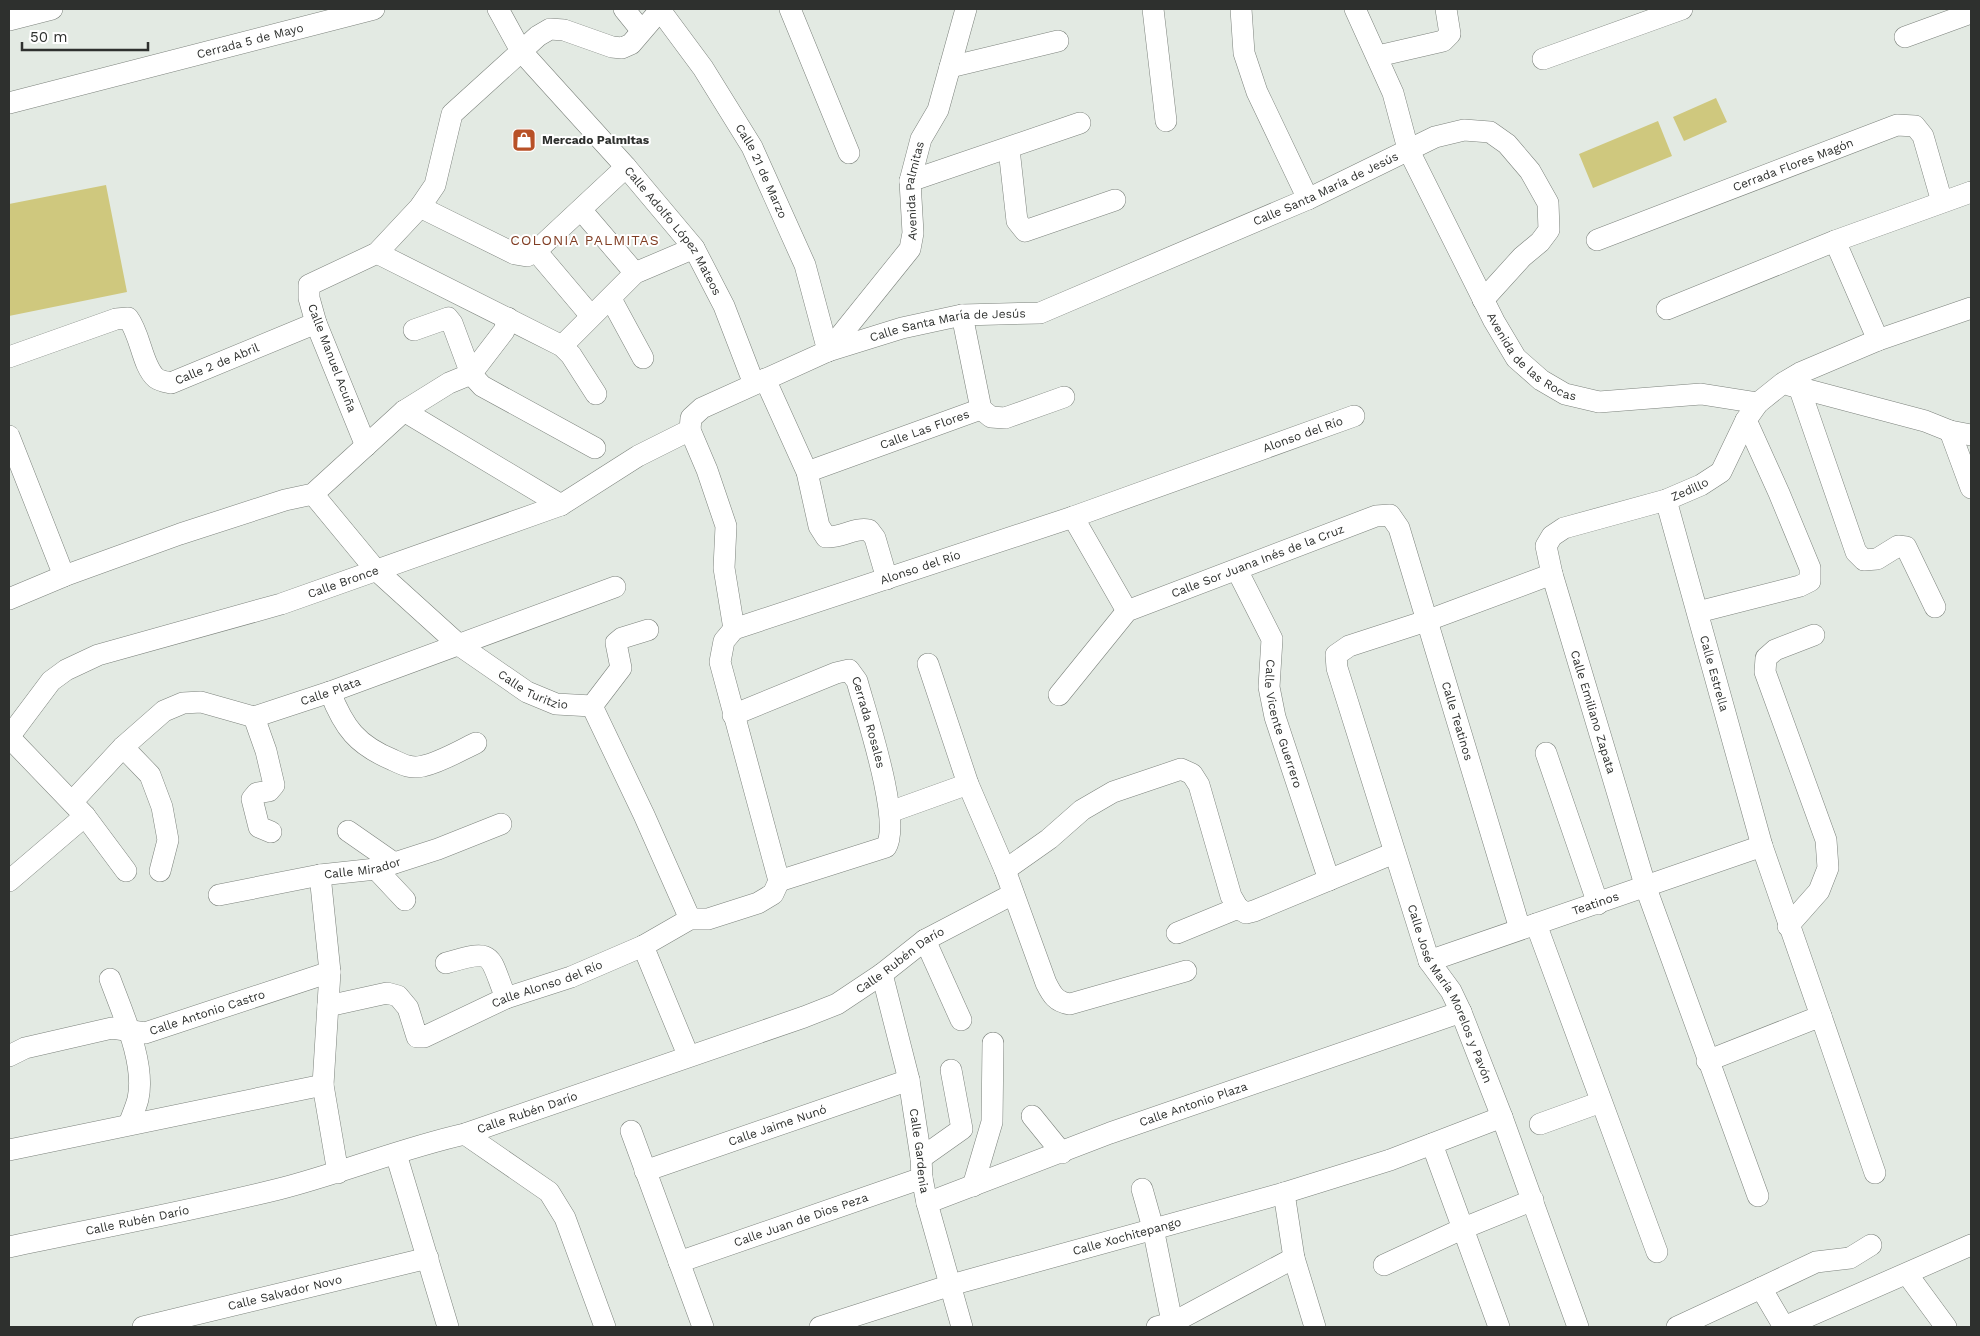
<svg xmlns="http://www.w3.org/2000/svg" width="1980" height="1336" viewBox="0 0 1980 1336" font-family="'Work Sans',sans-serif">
	<rect width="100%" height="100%" fill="#e3eae3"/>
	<path fill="#cfc87e" d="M1716 98 1727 122 1684 141 1673 117Z
		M1658 121 1672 156 1593 188 1579 154Z
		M106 185 127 292 9 316V204Z"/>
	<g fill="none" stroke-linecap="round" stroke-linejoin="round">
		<g stroke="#7c827c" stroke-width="22">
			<g id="minor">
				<path id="s1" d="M498 9 521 51 626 167 694 248 724 306 754 384"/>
				<path d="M624 9 641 30"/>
				<path d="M790 9 849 153"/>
				<path d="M1153 9 1166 121"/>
				<path d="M1241 9 1244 53 1257 92 1308 199"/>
				<path id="s2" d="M1355 9 1393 93 1408 149 1494 321 1516 358 1541 380 1565 394 1599 402 1701 394 1758 403"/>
				<path id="s3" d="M660 10 703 68 752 147 805 265 828 351"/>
				<path d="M9 20 52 9"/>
				<path d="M1905 37 1971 13"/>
				<path d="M1378 56 1443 41 1450 34 1446 9"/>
				<path d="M1543 59 1682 9"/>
				<path d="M950 67 1058 41"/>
				<path id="s4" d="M9 103 374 9"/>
				<path d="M1009 149 1017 221 1025 231 1115 200"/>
				<path d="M910 181 1080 123"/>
				<path d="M420 207 515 254 527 256 536 251 626 167"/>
				<path d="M582 211 635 273"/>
				<path id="s5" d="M1597 240 1897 125 1915 126 1923 136 1942 202"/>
				<path d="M1835 241 1878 340"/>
				<path d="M536 251 591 316"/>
				<path d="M377 253 562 346 571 355 596 394"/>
				<path d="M611 299 643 358"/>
				<path d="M1667 309 1835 241 1971 192"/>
				<path d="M962 315 981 409"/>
				<path d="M414 330 448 318 452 323 471 374 482 386 595 448"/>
				<path d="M562 346 635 273 694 248"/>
				<path id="s6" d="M828 351 910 249 913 233 910 181 921 139 938 110 966 9"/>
				<path id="s7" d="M9 357 116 319 128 318C141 335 142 366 156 378 160 381 166 382 171 383L316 323"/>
				<path d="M765 379 807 472 819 526 826 537C841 538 855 527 869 530L875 538 887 579"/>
				<path d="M1789 385 1925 421 1950 431 1971 435"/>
				<path d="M1799 387 1856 552 1864 560 1877 559 1898 546 1906 547 1935 607"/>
				<path d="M981 409 991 417 1005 418 1064 397"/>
				<path d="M404 411 561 505"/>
				<path d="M1950 431 1971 488"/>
				<path d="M9 436 64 576"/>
				<path d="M366 446 316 323 309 298V285L377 253 420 207 435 185 452 114 538 36 550 29 564 30 612 47 622 48 631 44 661 9"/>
				<path id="s8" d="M807 472 981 409"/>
				<path id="s9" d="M313 494 375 569 459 645 527 692 556 704 592 706"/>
				<path id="s10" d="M1666 500 1762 846 1821 1016"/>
				<path d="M1073 517 1127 611"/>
				<path id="s11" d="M1237 570 1272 639 1269 687 1275 717 1329 880"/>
				<path id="s12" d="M1552 574 1426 621 1349 646 1336 655 1337 668 1429 961 1451 991 1461 1012 1502 1117 1578 1327"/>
				<path d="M9 599 64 576 180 534 285 500 313 494 404 411 449 383 471 374 504 331 508 318"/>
				<path d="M1698 612 1800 586 1810 581V568L1779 493 1746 420"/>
				<path id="s13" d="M734 629 724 568 726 526 707 470 690 430 691 418 702 408 828 351 902 328 962 315 1040 313 1308 199 1435 137 1464 130 1490 132 1507 144 1530 171 1548 203 1549 230 1540 242 1522 257 1483 300"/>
				<path d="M928 664 968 784 1005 870 1046 983C1052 995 1056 1002 1070 1004L1186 971"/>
				<path d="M330 692C344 728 357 745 393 760 403 765 412 769 423 766 441 762 459 751 476 743"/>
				<path id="s14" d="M1059 695 1127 611 1376 516 1390 515 1399 528 1520 929"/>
				<path d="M592 706 644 815 690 919"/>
				<path d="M592 706 621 668 616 643 622 638 648 630"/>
				<path id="s15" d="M733 715 836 673 849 670 857 681C866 714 902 821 886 847L779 881"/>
				<path d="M254 717 266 751 274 785 269 791 257 793 252 799 259 827 271 832"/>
				<path id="s16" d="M9 737 51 681 66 670 98 655 281 604 561 505 638 456 690 430"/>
				<path d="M9 737 85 816 126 871"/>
				<path d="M123 747 150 775 162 807 168 840 160 871"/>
				<path d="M1546 753 1598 904"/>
				<path id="s17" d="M72 802 123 747 164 711 183 703 201 702 254 717 330 692 615 587"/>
				<path d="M890 812 968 784"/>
				<path d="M348 831 394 863"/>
				<path d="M376 869 405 900"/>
				<path d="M1005 870 1049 839 1082 810 1113 792 1181 769 1192 774 1199 785 1231 896 1238 908"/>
				<path d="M320 875 330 972 323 1085 338 1173"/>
				<path d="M9 881 85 816"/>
				<path id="s18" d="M779 881 720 662 724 641 734 629 1073 517 1354 416"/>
				<path id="s19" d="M219 895 320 875 376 869 438 849 501 824"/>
				<path d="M1536 924 1657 1252"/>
				<path d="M1788 926 1819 891 1828 868 1826 840 1765 672 1766 658 1775 650 1814 635"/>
				<path d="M1177 933 1238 908 1246 913 1254 911 1394 853"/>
				<path d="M925 940 961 1020"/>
				<path d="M643 946 688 1055"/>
				<path id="s20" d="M1429 961 1762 846"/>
				<path d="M446 963C496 948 488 954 506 998"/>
				<path id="s21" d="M882 974 909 1080 921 1158 922 1178 927 1203 962 1327"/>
				<path d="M110 979C122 1012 146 1063 138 1099 136 1107 132 1116 129 1124"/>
				<path id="s22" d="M328 1006 387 993 398 996 408 1008 417 1037H424L506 998 571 977 643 946 690 919H708L758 903 773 894 779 881"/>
				<path id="s23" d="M9 1056 25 1048 112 1028 145 1033 330 972"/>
				<path d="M1707 1061 1821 1016 1875 1173"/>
				<path d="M1032 1116 1062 1153"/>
				<path d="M1540 1124 1601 1102"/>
				<path d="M631 1131 703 1327"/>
				<path d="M465 1134 549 1192 565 1218 605 1327"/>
				<path d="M1432 1144 1499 1327"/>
				<path d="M9 1150 323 1085"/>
				<path d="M396 1154 448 1327"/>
				<path d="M921 1158 962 1129 951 1070"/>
				<path id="s24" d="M645 1171 909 1080"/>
				<path d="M973 1186 992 1122 993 1043"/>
				<path d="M1142 1189 1153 1228 1173 1327"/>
				<path d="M1284 1193 1294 1258 1315 1327"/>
				<path id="s25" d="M1758 1196 1646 888 1552 574 1546 546 1552 536 1564 528 1666 500 1701 485 1721 472 1746 420 1758 403 1783 383 1800 373 1878 340 1971 308"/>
				<path id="s26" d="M927 1203 1110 1133 1461 1012"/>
				<path id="s27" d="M9 1247C99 1228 190 1211 279 1189 342 1173 402 1148 465 1134L804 1017 837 1004 882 974 925 940 1013 894"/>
				<path id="s28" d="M679 1262 922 1178"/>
				<path d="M1384 1265 1464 1228 1533 1200"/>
				<path d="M1907 1274 1946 1327"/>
				<path d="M1761 1288 1816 1262 1850 1258 1871 1245"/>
				<path id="s29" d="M143 1327 428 1258"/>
				<path id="s30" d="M820 1327 951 1285 1284 1193 1390 1160 1502 1117"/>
				<path d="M1157 1327 1172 1323 1294 1258"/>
				<path d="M1677 1327 1761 1288 1784 1327"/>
				<path d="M1784 1327 1971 1245"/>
			</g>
		</g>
		<use href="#minor" stroke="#fff" stroke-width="21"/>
	</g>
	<defs>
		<g id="shop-square" transform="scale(1.25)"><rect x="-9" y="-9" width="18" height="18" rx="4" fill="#b85127" stroke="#fff"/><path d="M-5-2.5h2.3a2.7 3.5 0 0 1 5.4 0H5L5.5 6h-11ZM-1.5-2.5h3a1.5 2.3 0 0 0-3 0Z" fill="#fff"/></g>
	</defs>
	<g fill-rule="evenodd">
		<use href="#shop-square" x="524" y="140"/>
	</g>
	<g text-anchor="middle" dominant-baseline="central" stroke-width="4" stroke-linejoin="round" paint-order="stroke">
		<g font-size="12" fill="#2e302e" stroke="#fff">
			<text stroke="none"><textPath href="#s4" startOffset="249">Cerrada 5 de Mayo</textPath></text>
			<text stroke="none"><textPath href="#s5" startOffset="210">Cerrada Flores Magón</textPath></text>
			<text stroke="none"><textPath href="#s3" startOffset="191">Calle 21 de Marzo</textPath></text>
			<text stroke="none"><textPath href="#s13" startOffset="900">Calle Santa María de Jesús</textPath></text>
			<text stroke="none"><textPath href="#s6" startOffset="190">Avenida Palmitas</textPath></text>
			<text stroke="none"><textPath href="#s1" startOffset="284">Calle Adolfo López Mateos</textPath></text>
			<text stroke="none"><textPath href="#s13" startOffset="495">Calle Santa María de Jesús</textPath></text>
			<text stroke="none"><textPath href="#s2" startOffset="396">Avenida de las Rocas</textPath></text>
			<text transform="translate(332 358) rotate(69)">Calle Manuel Acuña</text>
			<text stroke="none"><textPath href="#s7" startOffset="258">Calle 2 de Abril</textPath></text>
			<text stroke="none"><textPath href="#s8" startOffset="125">Calle Las Flores</textPath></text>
			<text stroke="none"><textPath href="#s18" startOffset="865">Alonso del Río</textPath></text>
			<text stroke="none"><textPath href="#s25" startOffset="842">Zedillo</textPath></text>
			<text stroke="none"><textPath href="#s14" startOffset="248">Calle Sor Juana Inés de la Cruz</textPath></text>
			<text stroke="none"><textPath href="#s18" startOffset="460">Alonso del Río</textPath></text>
			<text stroke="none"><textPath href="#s16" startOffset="380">Calle Bronce</textPath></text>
			<text stroke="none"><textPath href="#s10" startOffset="180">Calle Estrella</textPath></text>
			<text stroke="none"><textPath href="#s9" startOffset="298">Calle Turitzio</textPath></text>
			<text stroke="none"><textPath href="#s17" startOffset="304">Calle Plata</textPath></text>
			<text transform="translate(1593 712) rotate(73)">Calle Emiliano Zapata</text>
			<text stroke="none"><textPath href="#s14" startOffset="606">Calle Teatinos</textPath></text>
			<text stroke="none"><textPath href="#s11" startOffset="164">Calle Vicente Guerrero</textPath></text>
			<text stroke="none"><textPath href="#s15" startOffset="181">Cerrada Rosales</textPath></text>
			<text stroke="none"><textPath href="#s19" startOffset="146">Calle Mirador</textPath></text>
			<text stroke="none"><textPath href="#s20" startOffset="176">Teatinos</textPath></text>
			<text stroke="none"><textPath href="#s27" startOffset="941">Calle Rubén Darío</textPath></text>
			<text stroke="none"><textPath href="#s22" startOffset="259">Calle Alonso del Río</textPath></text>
			<text stroke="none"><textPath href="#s12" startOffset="590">Calle José María Morelos y Pavón</textPath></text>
			<text stroke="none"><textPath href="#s23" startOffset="206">Calle Antonio Castro</textPath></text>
			<text stroke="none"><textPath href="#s26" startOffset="284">Calle Antonio Plaza</textPath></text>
			<text stroke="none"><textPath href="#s27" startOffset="536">Calle Rubén Darío</textPath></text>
			<text stroke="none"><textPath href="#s24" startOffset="140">Calle Jaime Nunó</textPath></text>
			<text stroke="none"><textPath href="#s21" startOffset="181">Calle Gardenia</textPath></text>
			<text stroke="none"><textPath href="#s27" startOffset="131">Calle Rubén Darío</textPath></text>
			<text stroke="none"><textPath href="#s28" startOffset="129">Calle Juan de Dios Peza</textPath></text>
			<text stroke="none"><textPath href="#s30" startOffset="320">Calle Xochitepango</textPath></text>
			<text stroke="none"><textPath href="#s29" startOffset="146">Calle Salvador Novo</textPath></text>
		</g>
		<g font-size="12" font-weight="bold" fill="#2e302e" stroke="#fff" text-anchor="start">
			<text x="542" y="140">Mercado Palmitas</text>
		</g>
		<g font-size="14" letter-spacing="1" fill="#803d23" stroke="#fff">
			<text x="585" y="240">COLONIA PALMITAS</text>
		</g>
	</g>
	<rect width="1980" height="1336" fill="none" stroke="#2e302e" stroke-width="20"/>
	<path d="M22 42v8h126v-8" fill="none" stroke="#2e302e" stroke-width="2.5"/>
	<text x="30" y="42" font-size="15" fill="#2e302e" stroke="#ffffff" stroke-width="4" paint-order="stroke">50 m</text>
</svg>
